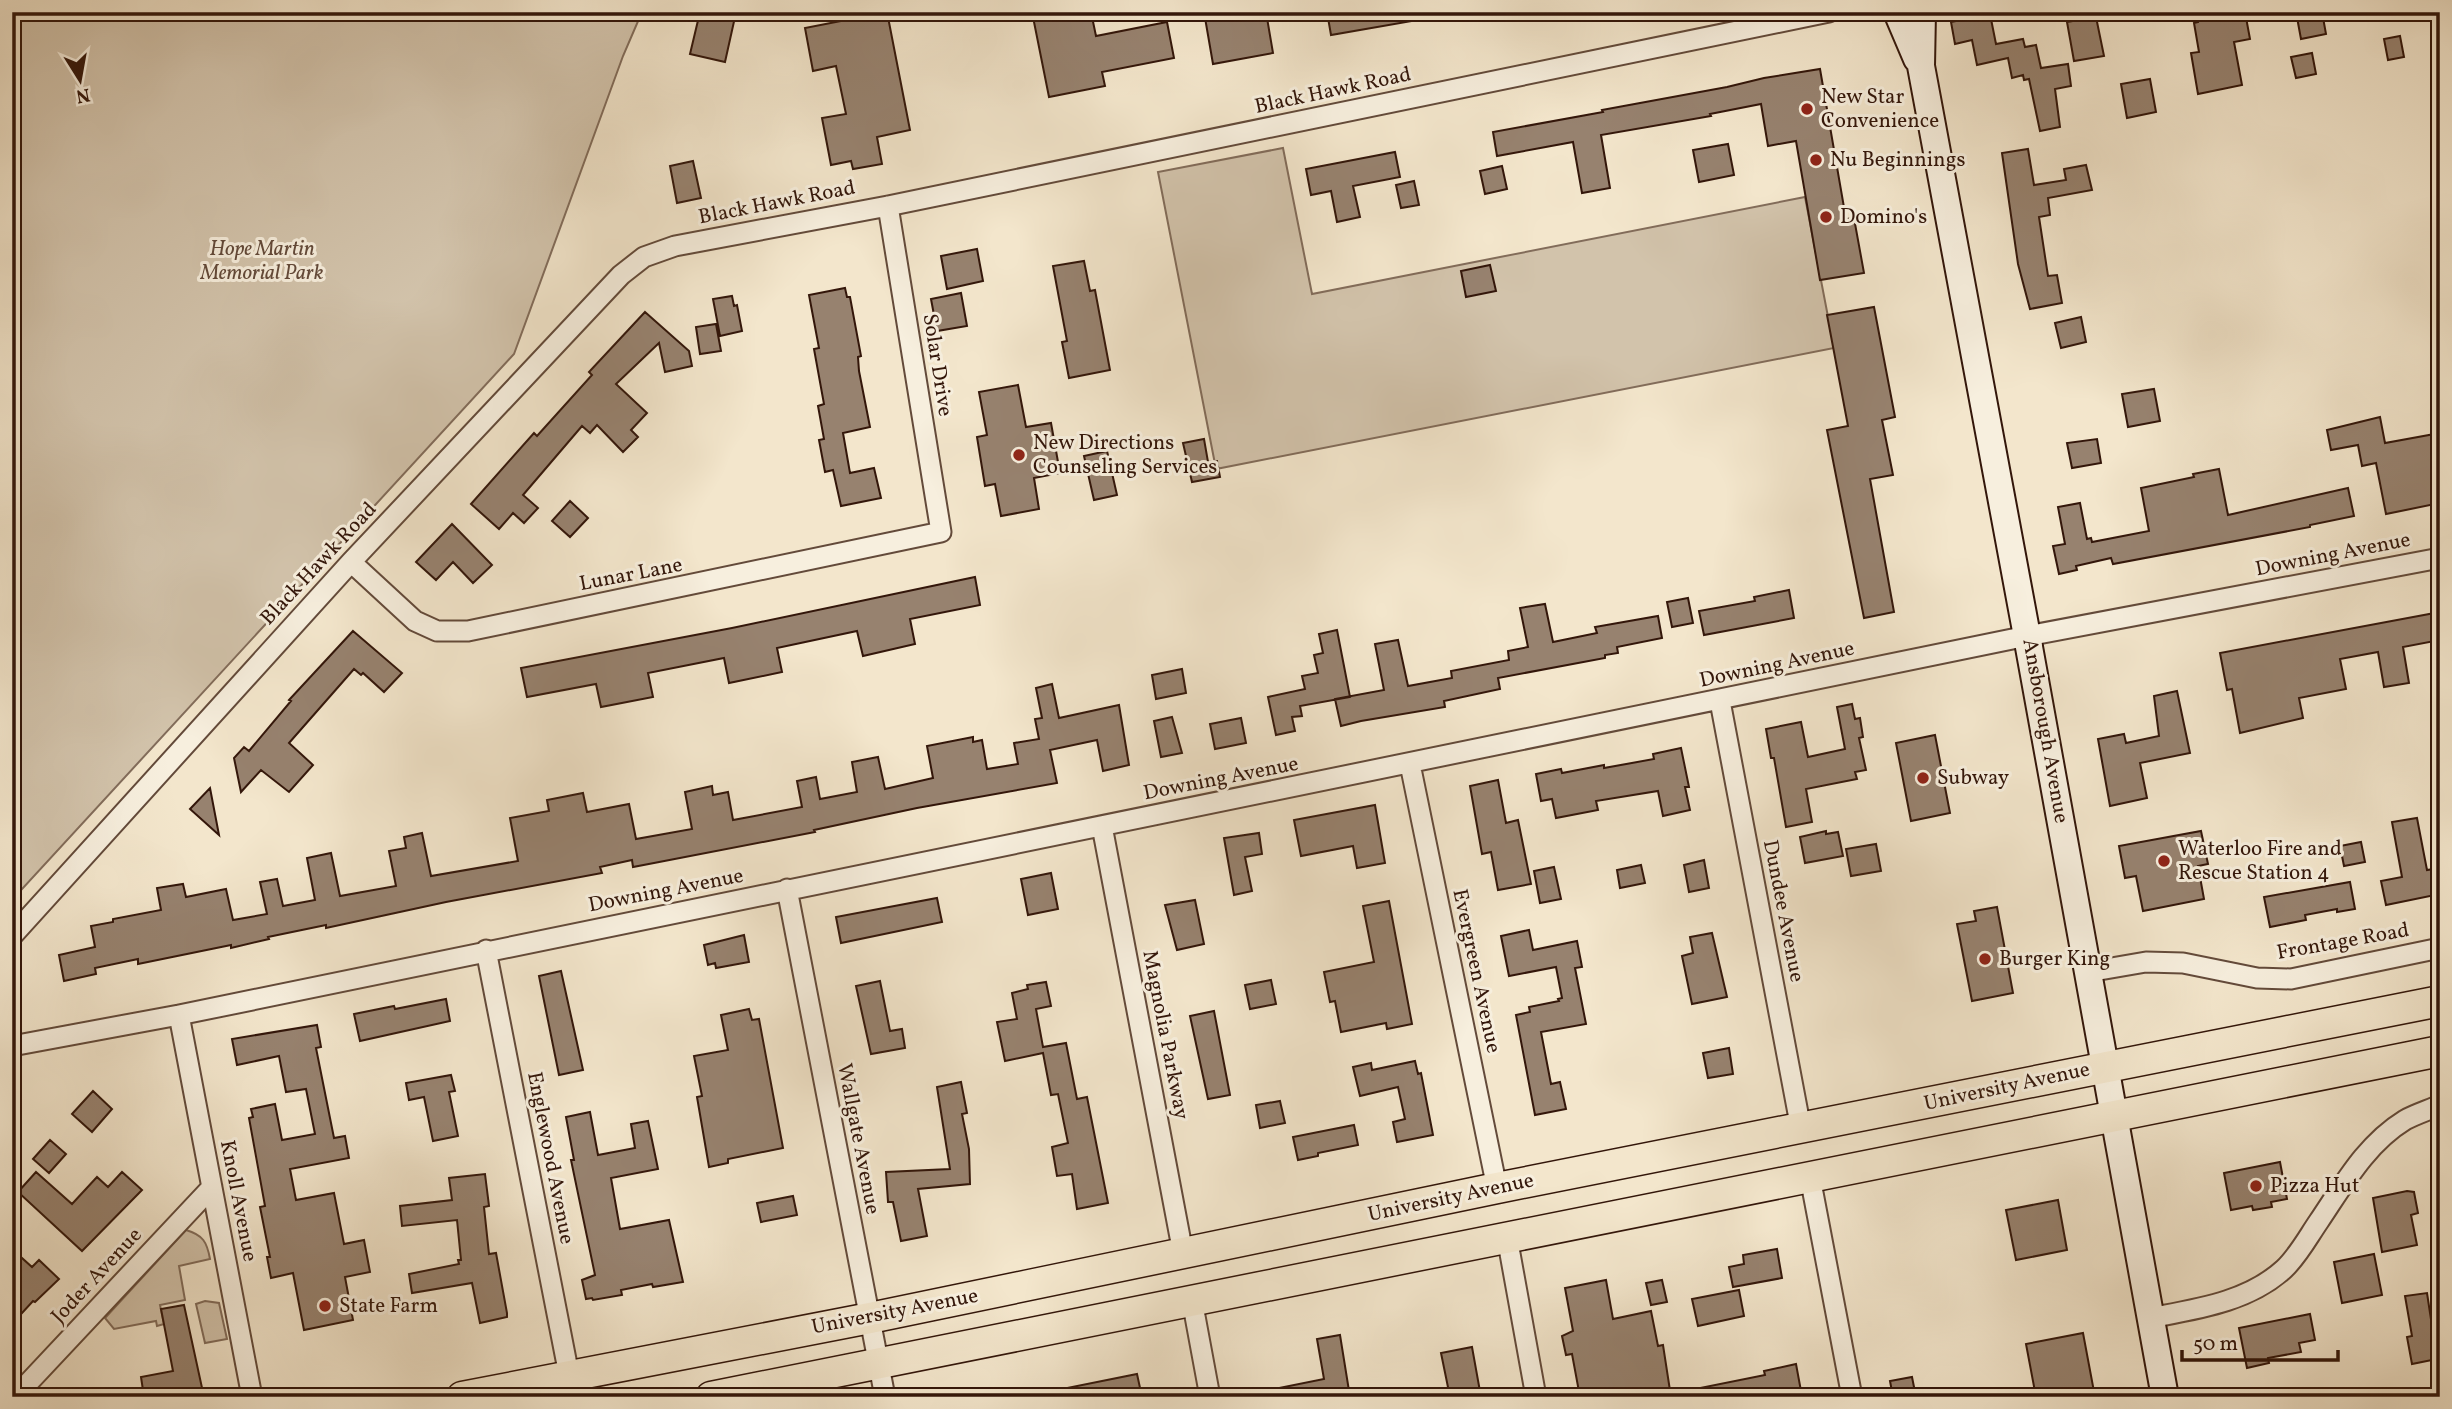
<svg xmlns="http://www.w3.org/2000/svg" width="2452" height="1409" viewBox="0 0 2452 1409" font-family="Vollkorn,serif">
	<rect width="100%" height="100%" fill="#f3e6cc"/>
	<filter id="stains"><feTurbulence type="fractalNoise" baseFrequency=".00286" numOctaves="4"/><feColorMatrix values="0 0 0 0 .2 0 0 0 0 .09 0 0 0 0 .02 0 0 0 .5 -.17"/></filter>
	<radialGradient id="worn" r=".72"><stop offset=".6" stop-color="#630" stop-opacity="0"/><stop offset="1" stop-color="#630" stop-opacity=".3"/></radialGradient>
	<path fill="#d2c3ab" stroke="#826c5a" stroke-width="2" d="M12 12H642L623 56 514 354 12 900Z
		M1283 148 1312 294 1805 197 1834 348 1216 469 1158 172Z
		M186 1230C203 1235 207 1242 210 1259L179 1266 185 1300 160 1305 164 1324 157 1326 156 1321 114 1329 105 1318Z
		M205 1301 219 1303 227 1339 205 1343 196 1304Z"/>
	<path fill="#97826f" stroke="#33160a" stroke-width="2" d="M700 12H714L735 17 725 62 690 54Z
		M887 12 910 130 877 137 882 164 853 169 851 161 831 165 822 118 846 114 836 66 813 71 805 28Z
		M1032 12H1091L1096 36 1167 22 1174 58 1102 72 1105 86 1049 97Z
		M1204 12H1266L1273 53 1213 64Z
		M1327 12H1411L1412 21 1331 35Z
		M2217 12H2245L2250 39 2234 42 2242 85 2198 94 2191 53 2199 52 2194 23 2198 22 2197 16Z
		M2296 12H2322L2326 34 2301 39Z
		M1990 14 1996 44 2023 39 2025 47 2036 45 2041 68 2068 64 2071 86 2055 89 2060 127 2040 131 2029 79 2024 80 2023 75 2012 78 2008 58 1977 65 1972 40 1955 44 1951 22Z
		M2096 17 2104 56 2074 61 2067 22Z
		M2400 36 2404 57 2388 60 2384 39Z
		M2312 53 2316 74 2296 78 2291 57Z
		M1820 69 1846 219 1854 218 1864 273 1820 280 1796 141 1768 146 1761 104 1710 114 1711 116 1601 135 1610 188 1582 193 1573 142 1497 156 1493 132 1603 112 1602 110 1727 87 1764 78Z
		M2150 79 2156 112 2127 118 2121 84Z
		M1728 144 1734 175 1699 182 1693 150Z
		M2028 149 2034 185 2066 180 2064 169 2086 165 2092 190 2048 198 2050 215 2039 217 2048 276 2057 275 2062 303 2030 309 2018 264 2002 153Z
		M1395 152 1400 177 1353 186 1360 217 1337 222 1331 191 1311 195 1306 169Z
		M693 161 701 198 677 203 670 166Z
		M1502 166 1507 189 1485 194 1480 171Z
		M1414 181 1419 205 1401 208 1396 185Z
		M977 249 983 281 947 289 941 256Z
		M1084 261 1090 291 1095 290 1110 370 1069 378 1062 342 1067 341 1053 266Z
		M1490 265 1496 291 1466 297 1461 271Z
		M845 288 847 297H850L861 356 858 357 859 371 870 427 843 433 850 473 874 468 881 498 841 506 833 470 825 472 819 440 824 439 818 406 824 404 814 349 819 348 809 295Z
		M961 293 967 326 937 331 931 299Z
		M732 296 734 306 737 305 742 331 720 336 713 299Z
		M1874 307 1895 417 1882 420 1893 475 1870 479 1894 612 1864 618 1827 430 1848 426 1827 315Z
		M645 312 689 351 692 366 665 372 659 343 616 384 647 413 631 430 638 437 623 452 597 425 590 433 582 426 523 495 538 508 524 523 513 513 499 529 471 504 534 433 537 436 592 375 589 372Z
		M2081 317 2086 342 2061 348 2055 323Z
		M716 324 721 351 700 354 696 327Z
		M1018 385 1026 427 1051 423 1060 473 1034 478 1039 509 1001 516 995 484 985 486 977 437 987 435 979 392Z
		M2154 389 2160 421 2128 427 2122 394Z
		M2380 417 2385 443 2440 433V503L2386 514 2376 463 2362 466 2358 445 2331 450 2327 430Z
		M1204 439 1208 462 1217 461 1220 477 1192 482 1183 443Z
		M2097 439 2101 463 2072 468 2067 443Z
		M1107 451 1117 495 1094 500 1084 456Z
		M2219 469 2228 515 2348 488 2354 516 2310 525V527L2113 564 2111 558 2076 566 2077 570 2059 574 2053 546 2065 544 2058 507 2080 503 2087 539 2091 538 2092 542 2149 531 2141 488 2194 477 2193 474Z
		M570 501 588 518 570 537 552 521Z
		M452 524 492 565 473 583 453 562 436 580 416 562Z
		M975 577 980 605 910 619 915 644 863 656 857 631 777 648 782 672 729 683 724 658 648 673 653 697 601 707 596 684 527 697 521 668 732 628Z
		M1789 590 1794 618 1704 635 1699 611 1755 601 1754 597Z
		M1688 598 1693 623 1672 627 1667 602Z
		M1545 604 1553 642 1597 633 1595 627 1658 616 1662 638 1617 647 1618 653 1605 655V658L1498 678 1500 689 1444 701 1445 707 1361 721 1341 726 1335 699 1384 690 1375 644 1398 640 1408 686 1452 678 1451 671 1509 660 1508 651 1528 647 1520 608Z
		M2440 612V640L2403 647 2409 683 2384 687 2378 652 2340 659 2346 689 2299 698 2303 718 2240 733 2232 689 2227 690 2220 653Z
		M1337 630 1350 697 1300 706 1302 716 1292 717 1295 731 1276 735 1268 697 1305 689 1302 676 1318 673 1314 655 1323 653 1319 634Z
		M353 631 402 673 384 692 363 673 361 675 354 669 289 743 313 765 289 792 261 770 241 792 234 758 244 747 249 751 291 701 289 700Z
		M1182 669 1186 693 1156 699 1152 675Z
		M1052 684 1059 718 1119 705 1129 765 1103 771 1097 740 1050 750 1057 783 917 808 814 830 815 832 654 863 633 867 632 860 600 867 602 873 446 902 326 928V925L268 937 269 939 231 948V945L138 964V959L95 968 96 974 64 981 59 955 95 947 91 926 113 922V919L161 910 157 888 183 884 186 897 226 889 233 920 267 914 260 882 277 879 283 906 315 900 307 858 331 853 340 896 396 886 389 851 406 848 404 837 422 833 431 876 518 861 510 818 549 811 547 800 583 793 587 812 629 804 636 839 692 829 685 792 712 786 713 795 728 792 733 820 802 807 797 781 816 777 820 799 857 792 852 762 878 757 885 789 933 778 927 746 973 737V742L982 740 987 769 1018 764 1014 743 1039 739 1035 719 1042 718 1036 688Z
		M2177 691 2190 753 2140 763 2147 798 2110 806 2098 739 2124 734 2126 743 2159 736 2154 696Z
		M1852 704 1855 719 1860 718 1863 737 1859 738 1866 770 1855 772 1857 779 1806 789 1812 822 1786 827 1774 758H1771L1766 729 1801 722 1808 757 1845 749 1837 707Z
		M1172 717 1182 753 1161 757 1154 721Z
		M1241 718 1246 743 1215 749 1210 724Z
		M1935 735 1950 813 1911 821 1896 743Z
		M1681 748 1689 787H1685L1690 810 1663 816 1658 791 1596 801 1598 810 1556 818 1552 799 1541 801 1536 774 1561 769 1562 773 1604 765V768L1654 759 1653 754Z
		M1498 780 1506 823 1518 820 1531 884 1498 890 1491 852 1482 854 1470 786Z
		M210 788 219 835 190 809Z
		M1375 805 1385 863 1357 868 1353 846 1301 856 1294 820Z
		M2417 818 2427 870 2440 868V894L2386 905 2381 881 2402 877 2392 822Z
		M1826 831V834L1838 832 1843 856 1805 863 1800 837Z
		M2201 831 2208 864 2198 866 2204 899 2143 911 2136 876 2125 878 2119 846Z
		M1259 833 1262 854 1245 857 1252 891 1234 895 1224 838Z
		M2361 842 2365 862 2344 866 2340 846Z
		M1876 844 1881 871 1851 876 1846 849Z
		M1704 860 1709 888 1689 892 1684 865Z
		M1641 865 1645 883 1620 888 1617 870Z
		M1554 867 1561 899 1540 903 1534 871Z
		M1051 873 1058 909 1028 915 1021 879Z
		M2350 882 2355 909 2337 912V909L2305 915 2306 920 2270 927 2264 897Z
		M937 898 942 922 841 943 836 917Z
		M1195 900 1204 944 1177 950 1165 905Z
		M1389 901 1412 1024 1387 1029 1386 1023 1341 1032 1335 1001 1330 1002 1324 972 1374 962 1363 906Z
		M1997 907 2013 993 1972 1001 1957 924 1976 921 1974 911Z
		M1529 930 1533 950 1577 941 1582 967 1575 968 1586 1024 1541 1032 1551 1084 1560 1082 1566 1109 1535 1115 1516 1015 1530 1012 1529 1007 1559 1001 1558 999 1562 998 1556 967 1509 976 1501 936Z
		M1712 933 1727 997 1692 1004 1682 956 1693 953 1690 937Z
		M744 935 749 962 716 968 715 963 708 965 704 945Z
		M561 971 583 1070 559 1075 539 976Z
		M1271 980 1276 1004 1250 1009 1245 985Z
		M880 981 890 1031 902 1029 905 1048 871 1054 856 986Z
		M1046 982 1051 1006 1036 1009 1043 1047 1066 1043 1077 1099 1087 1097 1108 1203 1077 1209 1072 1174 1057 1176 1052 1147 1068 1143 1058 1094 1051 1095 1043 1053 1005 1061 997 1022 1017 1019 1012 993 1028 989 1027 985Z
		M446 999 450 1021 360 1041 354 1014 394 1006 395 1009Z
		M749 1009 752 1020 759 1019 783 1148 728 1159V1163L709 1167 697 1097 702 1096 694 1056 728 1050 721 1015Z
		M1214 1011 1230 1095 1208 1099 1190 1016Z
		M317 1025 321 1047 316 1048 334 1138 345 1136 349 1158 290 1169 296 1200 334 1193 344 1244 364 1240 370 1272 345 1277 353 1320 304 1330 293 1273 271 1278 267 1257H270L260 1207 265 1206 249 1118 253 1117 251 1109 275 1104 282 1140 315 1134 306 1089 286 1092 279 1056 237 1065 232 1039Z
		M1729 1048 1733 1074 1708 1078 1703 1053Z
		M1415 1061 1418 1074 1421 1073 1433 1135 1397 1142 1393 1122 1405 1119 1398 1087 1360 1096 1353 1067 1371 1063 1372 1070Z
		M451 1075 455 1091 449 1092 458 1136 433 1141 424 1097 409 1100 406 1083Z
		M961 1082 967 1113 962 1114 969 1149 970 1184 918 1189 927 1236 901 1241 893 1202H888L886 1172 950 1169 937 1087Z
		M93 1091 112 1109 92 1132 72 1114Z
		M1280 1101 1285 1123 1260 1128 1256 1105Z
		M590 1112 598 1155 635 1148 631 1124 648 1121 658 1169 611 1178 620 1229 669 1220 683 1282 653 1287 652 1284 621 1290 622 1295 593 1300 592 1298 586 1299 582 1280 595 1275 571 1160H574L566 1117Z
		M1354 1125 1358 1145 1318 1153V1156L1298 1160 1293 1137Z
		M50 1140 66 1154 49 1173 33 1159Z
		M2280 1162 2287 1199 2271 1202 2272 1207 2253 1210 2252 1206 2231 1210 2224 1173Z
		M36 1172 72 1204 97 1177 108 1187 122 1172 142 1190 82 1251 18 1192Z
		M485 1174 489 1206 484 1207 489 1254 496 1253 507 1313V1317L480 1323 472 1283 412 1293 409 1274 459 1264 458 1260H461L457 1220 402 1226 400 1206 452 1200 449 1178Z
		M2407 1191 2414 1192 2418 1213 2411 1215 2417 1245 2382 1252 2373 1198Z
		M793 1196 797 1215 761 1222 757 1203Z
		M2058 1200 2067 1250 2016 1260 2006 1210Z
		M12 1249 32 1267 39 1260 59 1279 35 1302 33 1301 12 1324Z
		M1777 1249 1782 1278 1733 1287 1729 1267 1744 1264 1743 1255Z
		M2374 1254 2382 1295 2342 1303 2334 1262Z
		M1606 1280 1613 1319 1651 1311 1658 1346 1663 1345 1671 1397H1580L1572 1354 1566 1355 1562 1336 1573 1331 1565 1288Z
		M1662 1280 1667 1302 1651 1305 1646 1283Z
		M1739 1290 1744 1316 1698 1326 1692 1299Z
		M2427 1293 2437 1359 2412 1364 2407 1337 2412 1336 2405 1296Z
		M184 1305 204 1397H144L141 1377 173 1371 161 1309Z
		M2310 1314 2315 1340 2299 1343 2301 1352 2268 1358 2269 1363 2247 1368 2239 1328Z
		M2083 1333 2095 1397H2036L2026 1344Z
		M1340 1335 1350 1397H1275L1274 1389 1324 1379 1317 1339Z
		M1472 1347 1481 1397H1450L1441 1353Z
		M1796 1364 1801 1391 1769 1397H1695V1389L1765 1375 1764 1371Z
		M1137 1374 1142 1397H1062V1389Z
		M1912 1377 1916 1397H1893L1890 1381Z"/>
	<g fill="none" stroke-linecap="round" stroke-linejoin="round">
		<g stroke="#634a3a" stroke-width="23">
			<path id="street" d="M351 562 415 621 437 631H468L941 532 888 206
				M1720 701 1801 1129
				M1410 764 1497 1188
				M1102 826 1183 1253
				M787 889 885 1397
				M12 936 351 562 621 275 644 257 675 246 888 206 1829 12
				M486 950 569 1375
				M2088 972 2146 962 2183 963 2257 978 2291 979 2440 948
				M179 1015 252 1397
				M12 1046 179 1015 2027 636 2440 558
				M1810 1177 1852 1397
				M1507 1237 1536 1397
				M1192 1300 1210 1397
				M2150 1318C2197 1309 2248 1302 2284 1269 2298 1256 2308 1237 2319 1221 2344 1184 2366 1144 2405 1120 2416 1114 2429 1110 2440 1105
				M15 1397 212 1187"/>
		</g>
		<g stroke="#33160a" stroke-width="30">
			<path id="secondary" d="M1897 12 1917 59
				M1922 12 1921 66 2027 636 2165 1397"/>
		</g>
		<g stroke="#33160a" stroke-width="33">
			<path id="primary" d="M462 1397 870 1318 1497 1188 2440 1001
				M711 1397 2440 1051"/>
		</g>
		<use href="#street" stroke="#f7efde" stroke-width="19"/>
		<use href="#secondary" stroke="#f7efde" stroke-width="26"/>
		<use href="#primary" stroke="#f3e6cc" stroke-width="30"/>
	</g>
	<g fill="#8f2418" stroke="#f7efde" stroke-width="2.5">
		<circle cx="1807" cy="109" r="7"/>
		<circle cx="1816" cy="160" r="7"/>
		<circle cx="1826" cy="217" r="7"/>
		<circle cx="1019" cy="455" r="7"/>
		<circle cx="1923" cy="778" r="7"/>
		<circle cx="2164" cy="861" r="7"/>
		<circle cx="1985" cy="959" r="7"/>
		<circle cx="2256" cy="1186" r="7"/>
		<circle cx="325" cy="1306" r="7"/>
	</g>
	<g text-anchor="middle" dominant-baseline="central" stroke-width="6" stroke-linejoin="round" paint-order="stroke">
		<g font-size="21" fill="#33160a" stroke="#f7efde">
			<text transform="translate(1333 91) rotate(-12)">Black Hawk Road</text>
			<text transform="translate(777 203) rotate(-11)">Black Hawk Road</text>
			<text transform="translate(937 365) rotate(81)">Solar Drive</text>
			<text transform="translate(2333 555) rotate(-11)">Downing Avenue</text>
			<text transform="translate(319 564) rotate(-47)">Black Hawk Road</text>
			<text transform="translate(631 575) rotate(-11)">Lunar Lane</text>
			<text transform="translate(1777 665) rotate(-12)">Downing Avenue</text>
			<text transform="translate(2045 731) rotate(80)">Ansborough Avenue</text>
			<text transform="translate(1221 779) rotate(-11)">Downing Avenue</text>
			<text transform="translate(666 891) rotate(-11)">Downing Avenue</text>
			<text transform="translate(1783 911) rotate(79)">Dundee Avenue</text>
			<text transform="translate(2343 942) rotate(-10)">Frontage Road</text>
			<text transform="translate(1476 971) rotate(78)">Evergreen Avenue</text>
			<text transform="translate(1165 1035) rotate(79)">Magnolia Parkway</text>
			<text transform="translate(2007 1087) rotate(-12)">University Avenue</text>
			<text transform="translate(858 1139) rotate(79)">Wallgate Avenue</text>
			<text transform="translate(550 1158) rotate(79)">Englewood Avenue</text>
			<text transform="translate(1451 1198) rotate(-12)">University Avenue</text>
			<text transform="translate(238 1201) rotate(79)">Knoll Avenue</text>
			<text transform="translate(97 1276) rotate(-47)">Joder Avenue</text>
			<text transform="translate(895 1312) rotate(-11)">University Avenue</text>
		</g>
		<g font-size="21" fill="#33160a" stroke="#f7efde" text-anchor="start">
			<text x="1821" y="97">New Star<tspan x="1821" dy="24">Convenience</tspan></text>
			<text x="1830" y="160">Nu Beginnings</text>
			<text x="1840" y="217">Domino's</text>
			<text x="1033" y="443">New Directions<tspan x="1033" dy="24">Counseling Services</tspan></text>
			<text x="1937" y="778">Subway</text>
			<text x="2178" y="849">Waterloo Fire and<tspan x="2178" dy="24">Rescue Station 4</tspan></text>
			<text x="1999" y="959">Burger King</text>
			<text x="2270" y="1186">Pizza Hut</text>
			<text x="339" y="1306">State Farm</text>
		</g>
		<g font-size="21" font-style="italic" fill="#634a3a" stroke="#f7efde">
			<text x="262" y="249">Hope Martin<tspan x="262" dy="24">Memorial Park</tspan></text>
		</g>
	</g>
	<rect width="2452" height="1409" fill="none" stroke="#f3e6cc" stroke-width="42"/>
	<rect x="14" y="14" width="2424" height="1381" fill="none" stroke="#33160a" stroke-width="3.5"/>
	<rect x="21" y="21" width="2410" height="1367" fill="none" stroke="#33160a" stroke-width="2"/>
	<g transform="translate(80 80) rotate(169)" stroke="#f7efde" stroke-width="5" paint-order="stroke">
	<path d="M0-5L12 26L0 18L-12 26Z" fill="#33160a"/>
	<text y="-10" font-size="19" font-weight="bold" text-anchor="middle" fill="#33160a">N</text>
	</g>
	<path d="M2182 1350v10h156v-10" fill="none" stroke="#33160a" stroke-width="3.5"/>
	<text x="2193" y="1350" font-size="21" fill="#33160a" stroke="#f7efde" stroke-width="5" paint-order="stroke">50 m</text>
	<rect width="100%" height="100%" filter="url(#stains)"/>
	<rect width="100%" height="100%" fill="url(#worn)"/>
</svg>
